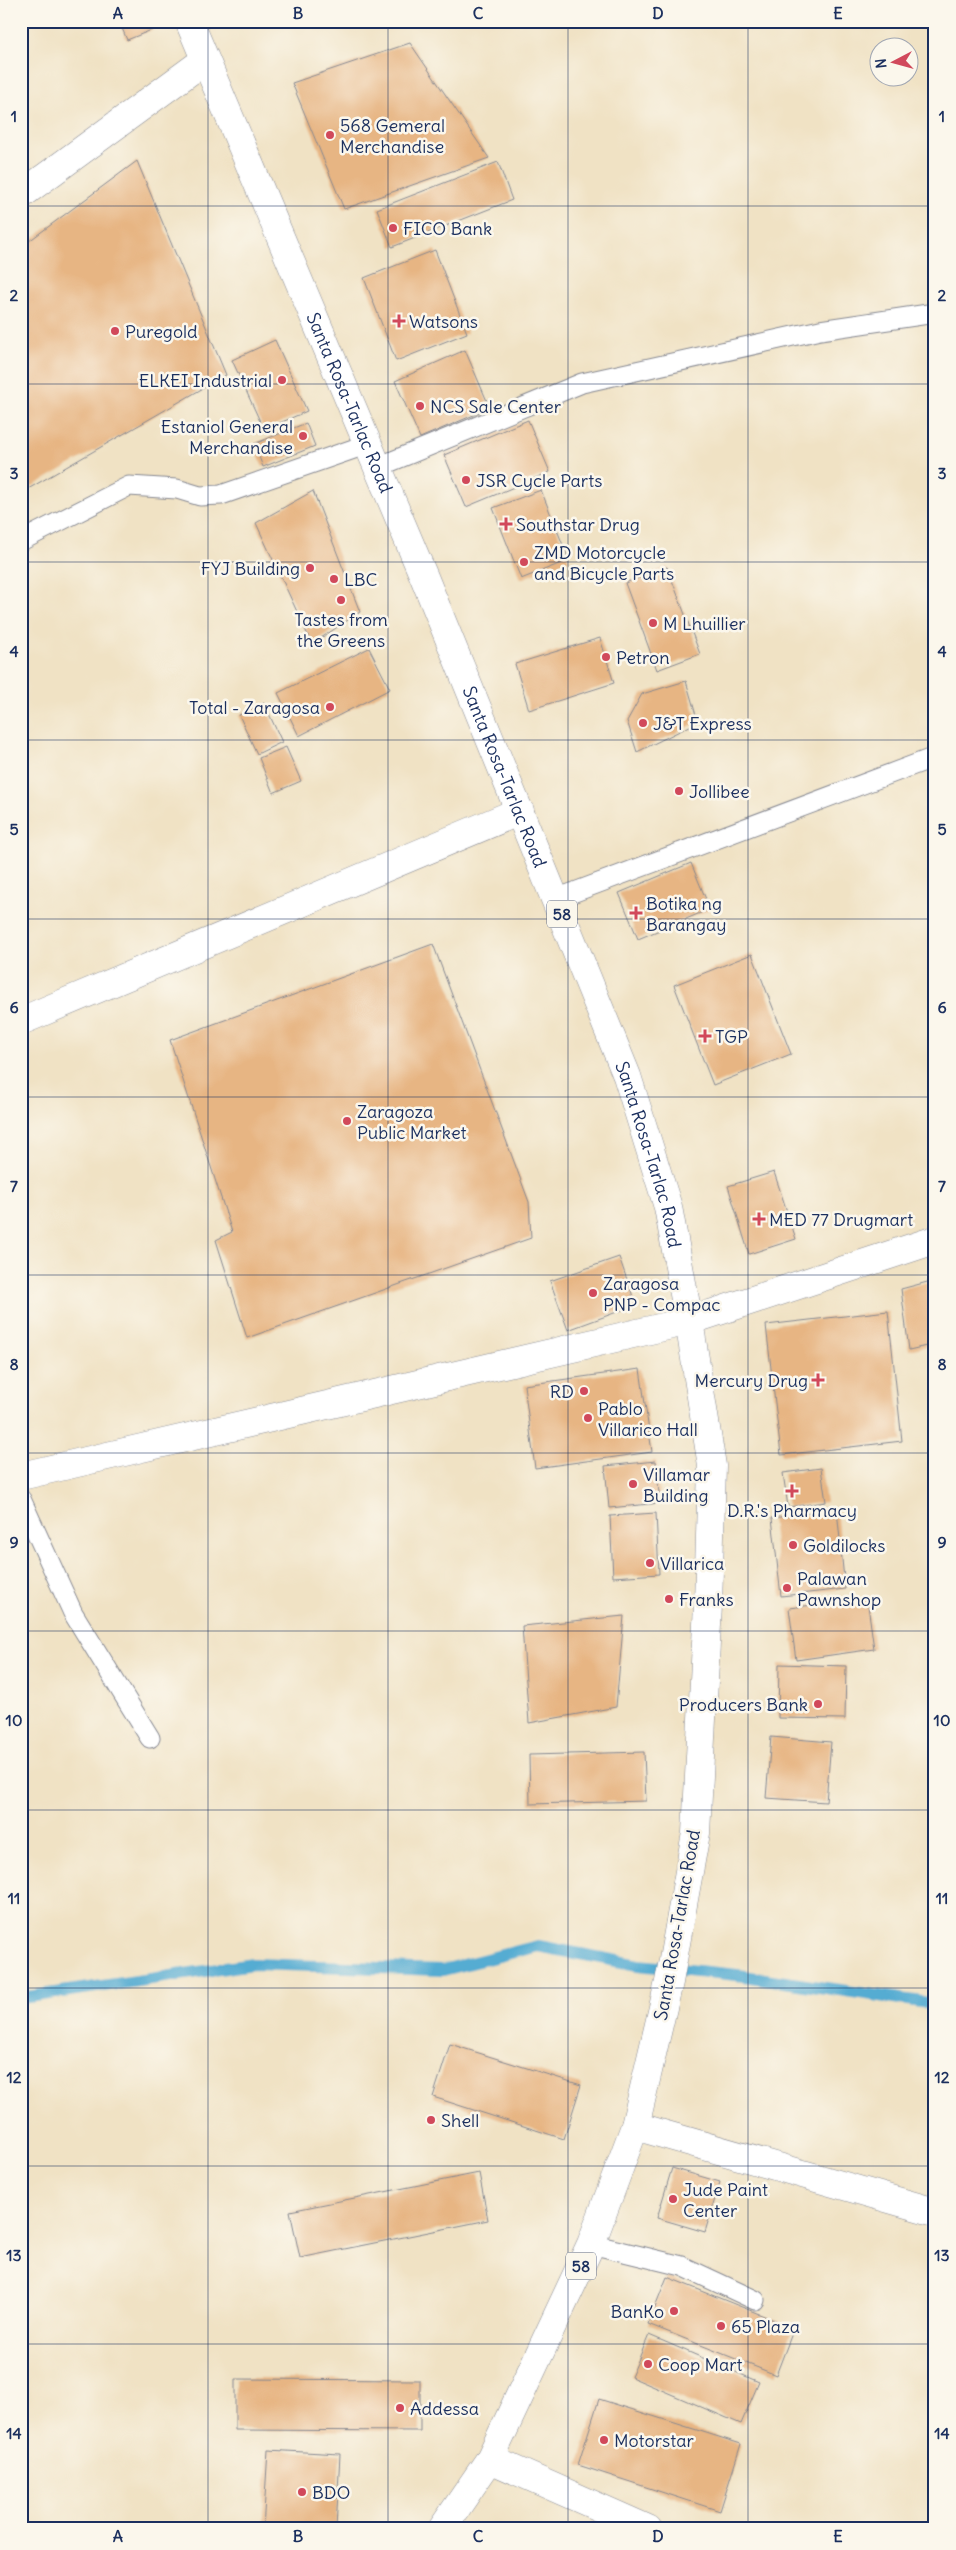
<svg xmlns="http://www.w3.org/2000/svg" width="956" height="2550" viewBox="0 0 956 2550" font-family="Delius,sans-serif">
	<rect width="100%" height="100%" fill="#fbf7ec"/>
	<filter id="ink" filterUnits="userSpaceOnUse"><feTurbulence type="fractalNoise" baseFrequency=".02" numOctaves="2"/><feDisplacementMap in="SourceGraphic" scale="10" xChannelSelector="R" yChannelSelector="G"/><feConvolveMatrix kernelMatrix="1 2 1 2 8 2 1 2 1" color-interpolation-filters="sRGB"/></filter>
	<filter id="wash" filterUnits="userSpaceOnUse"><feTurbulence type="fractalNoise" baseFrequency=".0096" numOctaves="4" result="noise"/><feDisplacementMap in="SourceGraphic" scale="20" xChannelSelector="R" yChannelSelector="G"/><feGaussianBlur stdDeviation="1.12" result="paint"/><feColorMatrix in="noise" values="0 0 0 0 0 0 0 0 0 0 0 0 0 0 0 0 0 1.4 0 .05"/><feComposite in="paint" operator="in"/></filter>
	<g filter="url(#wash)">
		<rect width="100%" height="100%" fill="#f0e2c4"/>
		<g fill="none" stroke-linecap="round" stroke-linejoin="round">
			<path stroke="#55acd2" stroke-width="12" d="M21 1998 253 1964 443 1970 538 1946 638 1965 737 1975 935 2004"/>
		</g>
		<g id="blocks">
			<path fill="#e7b583" d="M119 21H151L154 29 127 40Z
				M410 43 489 158 344 209 292 83Z
				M137 161 226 375 21 493V247Z
				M498 162 512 200 392 247 377 209Z
				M435 250 467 333 396 361 364 278Z
				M275 340 307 411 264 430 232 360Z
				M465 350 490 408 420 438 395 381Z
				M528 420 550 472 466 507 444 455Z
				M306 423 315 446 263 467 254 444Z
				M541 490 569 560 521 579 493 508Z
				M313 491 360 612 312 644 256 523Z
				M667 567 700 654 657 670 625 583Z
				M600 638 614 683 529 710 515 664Z
				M369 648 390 689 299 736 278 693Z
				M686 681 698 722 637 752 627 721 642 694Z
				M264 703 282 742 257 754 239 715Z
				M286 747 301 781 273 793 259 758Z
				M691 863 710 909 638 939 619 893Z
				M433 944 529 1202 531 1238 247 1338 216 1240 232 1232 170 1040Z
				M752 954 791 1054 713 1085 674 985Z
				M774 1172 796 1239 749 1254 728 1186Z
				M619 1257 636 1305 568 1330 550 1281Z
				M935 1280V1344L909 1350 901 1289Z
				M888 1311 902 1441 781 1455 766 1325Z
				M640 1369 652 1452 535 1468 524 1385Z
				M656 1461 660 1503 609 1508 605 1466Z
				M821 1468 826 1502 788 1507 783 1473Z
				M837 1510 845 1589 781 1596 772 1518Z
				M656 1513 659 1574 613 1577 610 1516Z
				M867 1598 874 1649 796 1660 789 1608Z
				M624 1616 616 1707 529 1723 522 1626Z
				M779 1664 846 1666 845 1719 778 1718Z
				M771 1737 831 1742 826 1802 766 1798Z
				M644 1752 646 1801 530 1804 529 1755Z
				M450 2044 581 2085 564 2139 433 2097Z
				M672 2168 720 2182 705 2232 657 2218Z
				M479 2173 488 2220 300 2258 290 2211Z
				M667 2277 794 2328 776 2375 648 2324Z
				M649 2335 759 2382 741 2424 631 2377Z
				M235 2379 420 2380V2431L235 2430Z
				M599 2399 741 2444 720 2511 578 2465Z
				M268 2450 340 2454 336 2529H263Z"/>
		</g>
	</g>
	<g filter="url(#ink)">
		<use href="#blocks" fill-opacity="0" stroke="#868891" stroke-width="1"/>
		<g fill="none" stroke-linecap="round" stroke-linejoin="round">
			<g stroke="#868891" stroke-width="21">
				<path id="lane" d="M378 467 582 383 820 330 935 313
					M21 541 129 486 177 489 200 496 221 495 368 444
					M556 899 935 757
					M21 1499 73 1613 150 1738
					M591 2244 682 2266 755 2300"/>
			</g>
			<g stroke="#868891" stroke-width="29">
				<path id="street" d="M21 195 205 60
					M21 1021 520 811
					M21 1476 689 1321 935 1240
					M635 2126 935 2212
					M490 2459 648 2529"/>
			</g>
			<g stroke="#868891" stroke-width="29">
				<g id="highway">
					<path id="s1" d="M189 21 424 577 627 1076 668 1207 689 1321 712 1466 708 1605 696 1833 669 1982 635 2126 591 2244 490 2459 442 2529"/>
				</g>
			</g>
			<use href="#lane" stroke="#fff" stroke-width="19"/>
			<use href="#street" stroke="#fff" stroke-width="28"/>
			<use href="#highway" stroke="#fff" stroke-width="28"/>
		</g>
	</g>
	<path fill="none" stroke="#1b2f5e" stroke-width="1" stroke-opacity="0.55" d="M208 21V2529M388 21V2529M568 21V2529M748 21V2529M21 206H935M21 384H935M21 562H935M21 740H935M21 919H935M21 1097H935M21 1275H935M21 1453H935M21 1631H935M21 1810H935M21 1988H935M21 2166H935M21 2344H935"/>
	<g fill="#d1495b" stroke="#fbf7ec" stroke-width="2">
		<circle cx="330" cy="135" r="5"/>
		<circle cx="393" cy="228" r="5"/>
		<path d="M396.5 313.5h5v5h5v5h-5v5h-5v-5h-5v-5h5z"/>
		<circle cx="115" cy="331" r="5"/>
		<circle cx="282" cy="380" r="5"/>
		<circle cx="420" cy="406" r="5"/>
		<circle cx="303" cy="436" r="5"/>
		<circle cx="466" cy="480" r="5"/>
		<path d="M503.5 516.5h5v5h5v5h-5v5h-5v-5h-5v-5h5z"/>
		<circle cx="524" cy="562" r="5"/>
		<circle cx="310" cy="568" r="5"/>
		<circle cx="334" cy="579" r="5"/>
		<circle cx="341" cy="600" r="5"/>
		<circle cx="653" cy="623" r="5"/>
		<circle cx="606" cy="657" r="5"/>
		<circle cx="330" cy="707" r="5"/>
		<circle cx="643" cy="723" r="5"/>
		<circle cx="679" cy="791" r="5"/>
		<path d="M633.5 905.5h5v5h5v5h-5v5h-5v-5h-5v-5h5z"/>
		<path d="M702.5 1028.5h5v5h5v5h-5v5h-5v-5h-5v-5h5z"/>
		<circle cx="347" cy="1121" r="5"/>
		<path d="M756.5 1211.5h5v5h5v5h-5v5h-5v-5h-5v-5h5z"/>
		<circle cx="593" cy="1293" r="5"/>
		<path d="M815.5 1372.5h5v5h5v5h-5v5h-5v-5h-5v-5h5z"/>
		<circle cx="584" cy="1391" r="5"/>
		<circle cx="588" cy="1418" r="5"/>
		<circle cx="633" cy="1484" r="5"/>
		<path d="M789.5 1483.5h5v5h5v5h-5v5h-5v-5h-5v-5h5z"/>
		<circle cx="793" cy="1545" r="5"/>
		<circle cx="650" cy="1563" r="5"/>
		<circle cx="787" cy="1588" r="5"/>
		<circle cx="669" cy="1599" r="5"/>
		<circle cx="818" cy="1704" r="5"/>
		<circle cx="431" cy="2120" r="5"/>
		<circle cx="673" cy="2199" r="5"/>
		<circle cx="674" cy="2311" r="5"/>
		<circle cx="721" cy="2326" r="5"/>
		<circle cx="648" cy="2364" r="5"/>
		<circle cx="400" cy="2408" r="5"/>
		<circle cx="604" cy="2440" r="5"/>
		<circle cx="302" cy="2492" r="5"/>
	</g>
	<g text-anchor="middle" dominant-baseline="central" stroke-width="5" stroke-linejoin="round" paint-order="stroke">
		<g fill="#fbf7ec" stroke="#5e6b89" stroke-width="1">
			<rect x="547" y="900.5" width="30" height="27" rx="4"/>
			<rect x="566" y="2252.5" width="30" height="27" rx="4"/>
		</g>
		<g font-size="16" font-weight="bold" fill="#1b2f5e">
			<text x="562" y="914">58</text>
			<text x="581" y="2266">58</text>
		</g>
		<g font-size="18" fill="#1b2f5e" stroke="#fbf7ec" text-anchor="start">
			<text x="340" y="125">568 Gemeral<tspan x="340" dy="21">Merchandise</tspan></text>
			<text x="403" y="228">FICO Bank</text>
			<text x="409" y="321">Watsons</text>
			<text x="125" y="331">Puregold</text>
			<text x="272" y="380" text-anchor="end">ELKEI Industrial</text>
			<text x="430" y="406">NCS Sale Center</text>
			<text x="293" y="426" text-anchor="end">Estaniol General<tspan x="293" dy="21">Merchandise</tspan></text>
			<text x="476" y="480">JSR Cycle Parts</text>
			<text x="516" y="524">Southstar Drug</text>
			<text x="534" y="552">ZMD Motorcycle<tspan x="534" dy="21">and Bicycle Parts</tspan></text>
			<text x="300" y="568" text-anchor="end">FYJ Building</text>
			<text x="344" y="579">LBC</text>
			<text x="341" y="619" text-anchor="middle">Tastes from<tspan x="341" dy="21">the Greens</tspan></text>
			<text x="663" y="623">M Lhuillier</text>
			<text x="616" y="657">Petron</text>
			<text x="320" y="707" text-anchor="end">Total - Zaragosa</text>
			<text x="653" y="723">J&amp;T Express</text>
			<text x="689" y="791">Jollibee</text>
			<text x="646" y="903">Botika ng<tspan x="646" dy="21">Barangay</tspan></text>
			<text x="715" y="1036">TGP</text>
			<text x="357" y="1111">Zaragoza<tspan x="357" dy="21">Public Market</tspan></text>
			<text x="769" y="1219">MED 77 Drugmart</text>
			<text x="603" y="1283">Zaragosa<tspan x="603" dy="21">PNP - Compac</tspan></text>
			<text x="808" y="1380" text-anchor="end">Mercury Drug</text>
			<text x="574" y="1391" text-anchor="end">RD</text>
			<text x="598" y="1408">Pablo<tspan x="598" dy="21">Villarico Hall</tspan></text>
			<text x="643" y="1474">Villamar<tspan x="643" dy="21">Building</tspan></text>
			<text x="792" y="1510" text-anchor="middle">D.R.'s Pharmacy</text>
			<text x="803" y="1545">Goldilocks</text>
			<text x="660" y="1563">Villarica</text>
			<text x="797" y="1578">Palawan<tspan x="797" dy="21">Pawnshop</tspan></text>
			<text x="679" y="1599">Franks</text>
			<text x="808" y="1704" text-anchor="end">Producers Bank</text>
			<text x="441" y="2120">Shell</text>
			<text x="683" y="2189">Jude Paint<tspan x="683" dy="21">Center</tspan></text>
			<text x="664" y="2311" text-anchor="end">BanKo</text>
			<text x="731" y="2326">65 Plaza</text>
			<text x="658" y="2364">Coop Mart</text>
			<text x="410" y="2408">Addessa</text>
			<text x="614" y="2440">Motorstar</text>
			<text x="312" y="2492">BDO</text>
		</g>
		<g font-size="18" fill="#1b2f5e" stroke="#fbf7ec">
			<text stroke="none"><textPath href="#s1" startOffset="414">Santa Rosa-Tarlac Road</textPath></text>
			<text stroke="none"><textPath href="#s1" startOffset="819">Santa Rosa-Tarlac Road</textPath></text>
			<text stroke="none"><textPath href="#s1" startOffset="1224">Santa Rosa-Tarlac Road</textPath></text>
			<text transform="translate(677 1925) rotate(-80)">Santa Rosa-Tarlac Road</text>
		</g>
	</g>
	<rect width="956" height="2550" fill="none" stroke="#fbf7ec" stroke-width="55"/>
	<g transform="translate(894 62) rotate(264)"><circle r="24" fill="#fbf7ec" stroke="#a1a7b3"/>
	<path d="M0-4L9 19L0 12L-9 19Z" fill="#d1495b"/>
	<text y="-8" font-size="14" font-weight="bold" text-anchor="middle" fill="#1b2f5e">N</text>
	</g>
	<rect x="28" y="28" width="900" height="2494" fill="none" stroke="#1b2f5e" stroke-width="2"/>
	<g font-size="16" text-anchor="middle" font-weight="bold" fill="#1b2f5e">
		<text x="118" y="19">A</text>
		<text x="298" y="19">B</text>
		<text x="478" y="19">C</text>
		<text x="658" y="19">D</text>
		<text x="838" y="19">E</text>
		<text x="14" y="122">1</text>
		<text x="942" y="122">1</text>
		<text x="14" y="301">2</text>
		<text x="942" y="301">2</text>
		<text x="14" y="479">3</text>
		<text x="942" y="479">3</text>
		<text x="14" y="657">4</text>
		<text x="942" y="657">4</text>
		<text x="14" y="835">5</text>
		<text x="942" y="835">5</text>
		<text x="14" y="1013">6</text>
		<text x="942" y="1013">6</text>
		<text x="14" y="1192">7</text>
		<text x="942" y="1192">7</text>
		<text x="14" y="1370">8</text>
		<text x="942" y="1370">8</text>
		<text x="14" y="1548">9</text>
		<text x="942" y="1548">9</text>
		<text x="14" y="1726">10</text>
		<text x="942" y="1726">10</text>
		<text x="14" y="1904">11</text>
		<text x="942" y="1904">11</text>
		<text x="14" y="2083">12</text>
		<text x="942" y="2083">12</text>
		<text x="14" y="2261">13</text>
		<text x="942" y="2261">13</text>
		<text x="14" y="2439">14</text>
		<text x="942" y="2439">14</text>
		<text x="118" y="2542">A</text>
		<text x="298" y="2542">B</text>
		<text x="478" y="2542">C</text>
		<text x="658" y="2542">D</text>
		<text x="838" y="2542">E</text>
	</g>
</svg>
